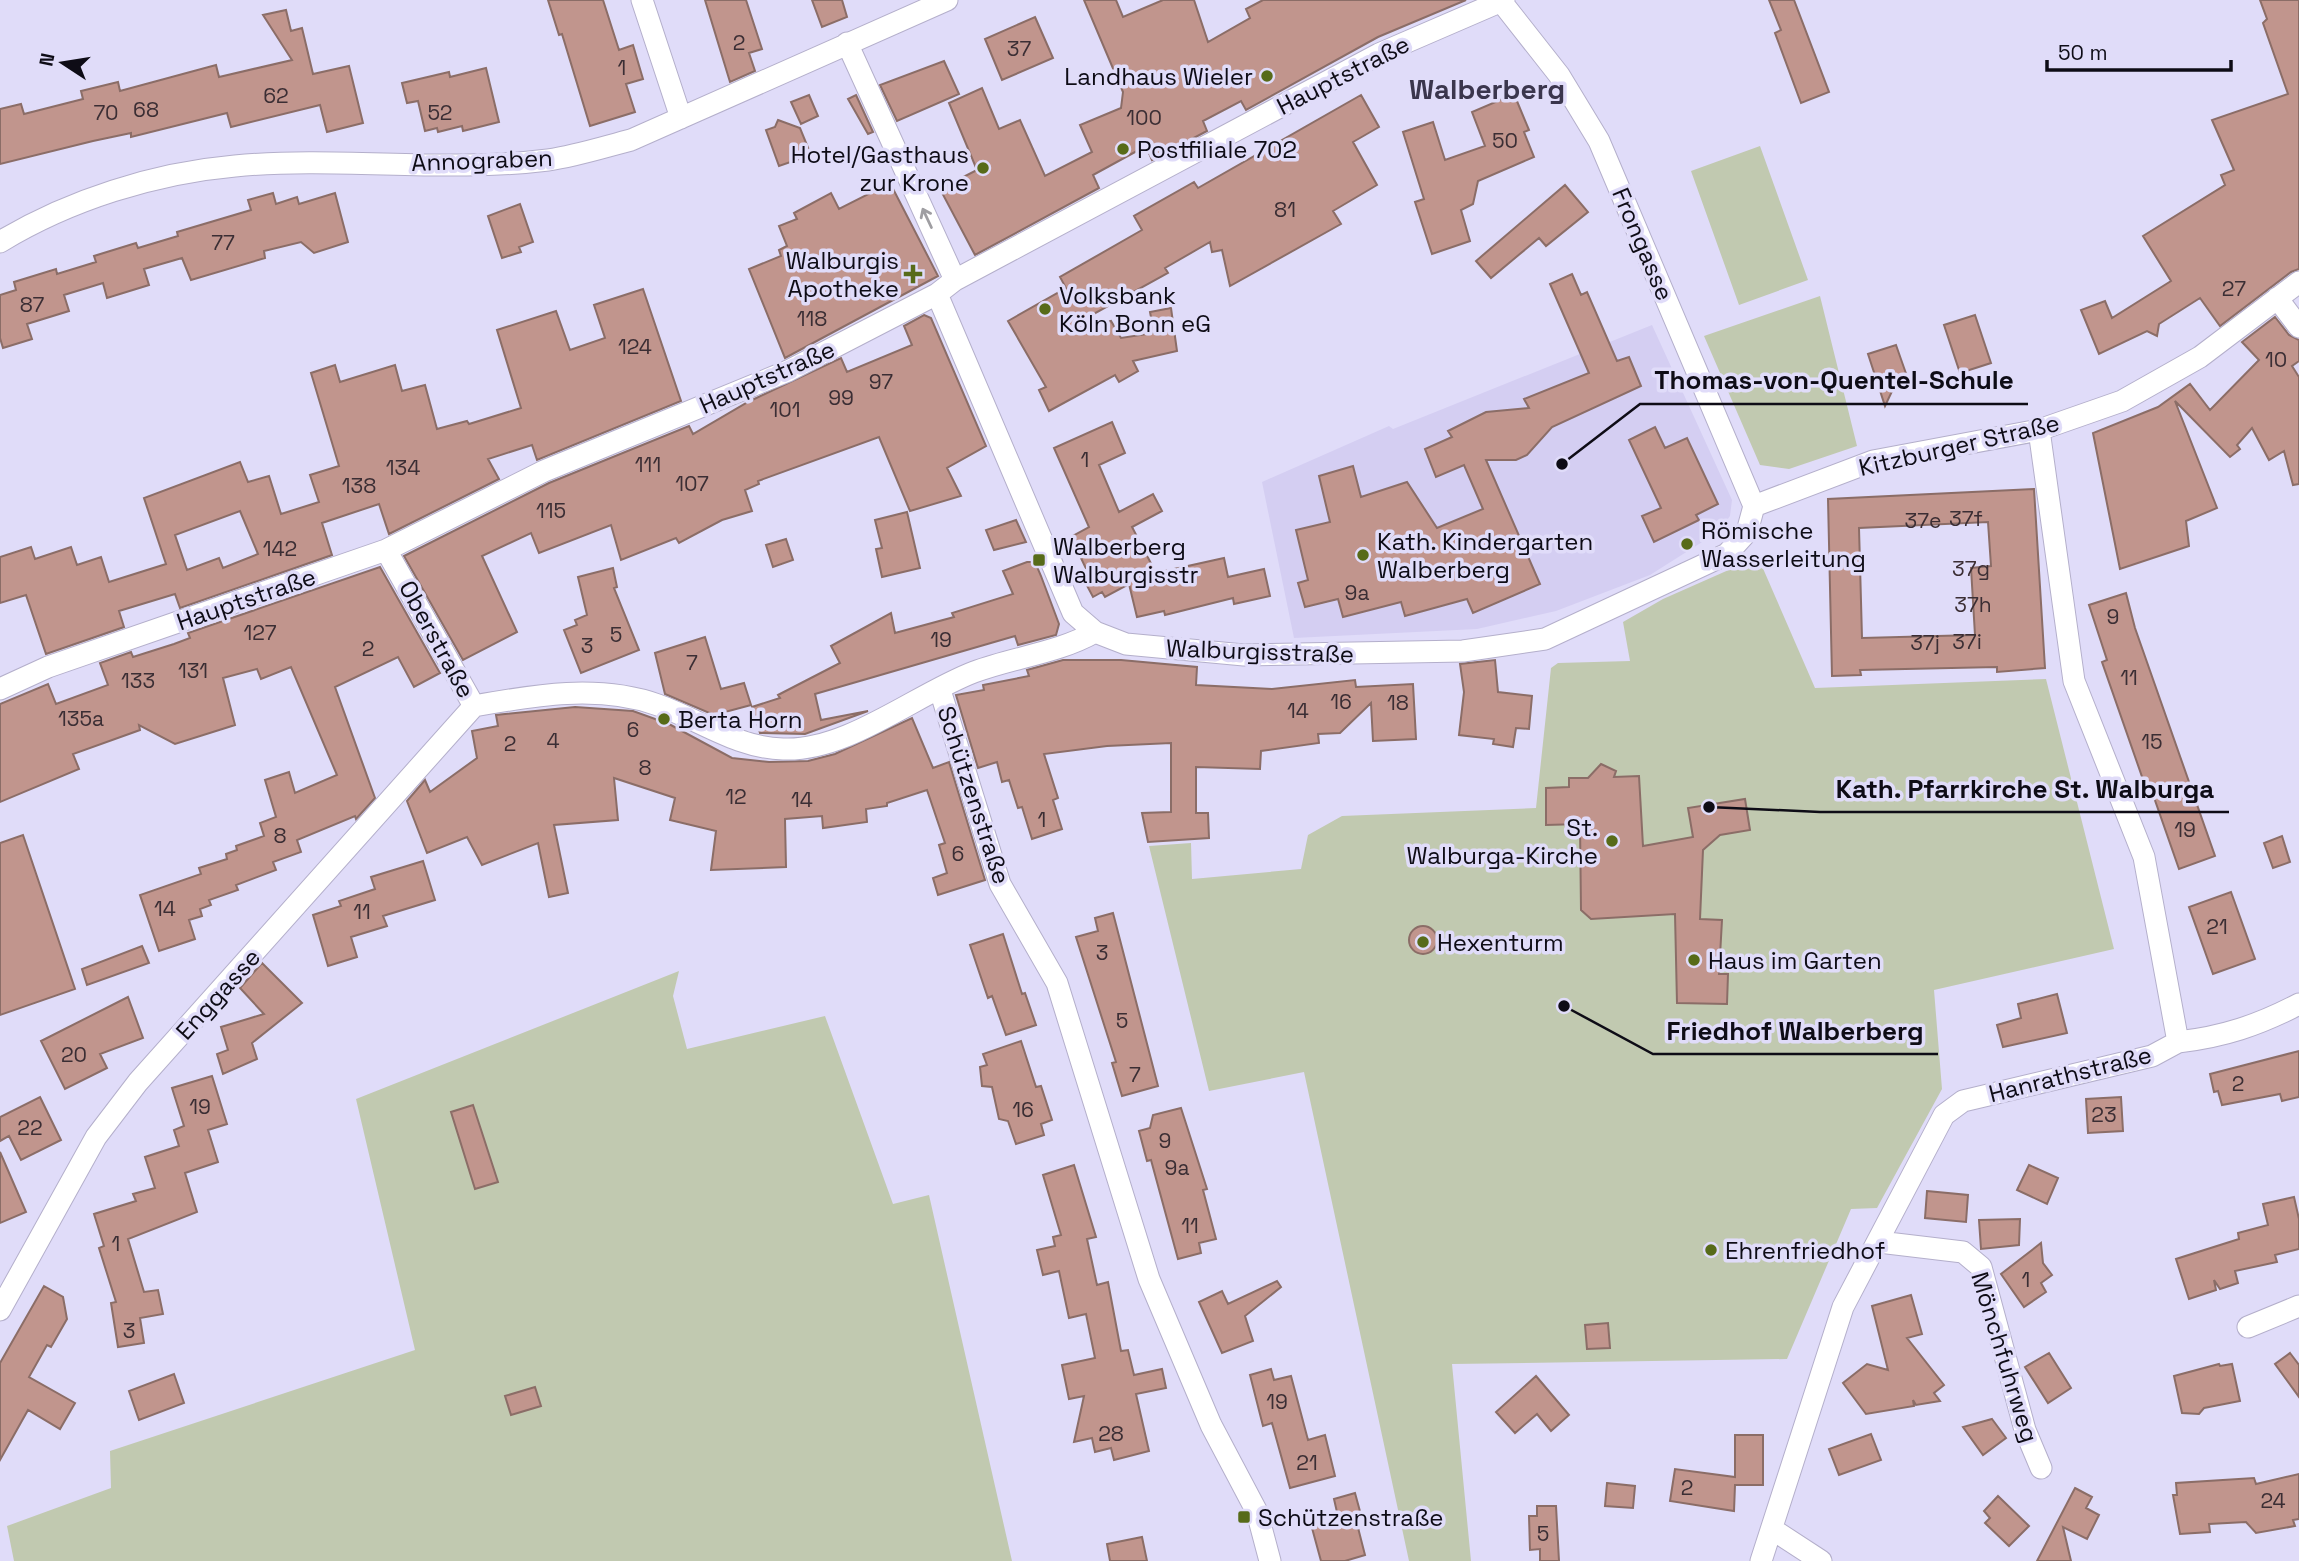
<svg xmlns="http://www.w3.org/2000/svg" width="2299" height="1561" viewBox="0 0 2299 1561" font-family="'Space Grotesk',sans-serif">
	<rect width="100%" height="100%" fill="#e0dcf9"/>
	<path fill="#d4cef2" d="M1652 325 1732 500 1730 516 1718 532 1650 575 1556 611 1477 629 1294 638 1262 482 1389 426 1393 429Z"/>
	<path fill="#c1c9b0" d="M1760 146 1808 280 1739 305 1691 171Z
		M1820 296 1857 446 1789 469 1760 465 1704 336Z
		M1758 557 1815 688 2046 679 2114 949 1934 990 1942 1089 1877 1208 1851 1209 1787 1359 1452 1364 1471 1561H1409L1304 1072 1209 1091 1149 846 1191 843 1192 879 1301 869 1308 835 1342 816 1536 808 1551 668 1558 663 1630 661 1623 622 1663 599Z
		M679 971 673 996 687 1049 825 1016 893 1204 929 1195 1012 1561H14L7 1526 111 1488 110 1451 415 1350 356 1099Z"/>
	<path fill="#c1958d" stroke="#8b6d67" stroke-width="2" fill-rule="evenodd" d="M548 0H603L619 50 633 45 643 79 626 84 635 112 590 126 562 34 559 35Z
		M705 0H746L762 49 749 53 755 71 730 82Z
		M812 0H842L847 17 822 27Z
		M1084 0H1116L1123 17 1163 0H1194L1208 42 1250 18 1246 9 1263 0H1466L1378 37 1246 110 1241 101 1203 121 1207 131 1152 160 1146 146 1093 175 1099 188 975 255 940 189 977 170 949 103 982 88 999 129 1020 120 1045 176 1092 152 1080 125 1121 108 1123 92Z
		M1769 0H1794L1829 92 1801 103 1775 33 1781 30Z
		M2260 0H2299V269L2291 272 2220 326 2200 298 2159 324 2157 336 2147 331 2099 354 2081 310 2105 301 2112 318 2171 281 2143 236 2225 185 2221 175 2234 170 2212 120 2288 94 2263 23 2267 19Z
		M286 10 291 31 302 28 313 74 349 66 363 123 327 132 320 105 231 127 227 113 131 137V133L93 141 0 164V109L21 104 24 114 83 99 81 91 118 82 120 91 216 65 219 77 292 60 263 15Z
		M1035 17 1053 58 1002 80 985 39Z
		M944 61 959 94 897 121 880 85Z
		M486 68 499 122 463 131 462 126 438 132 437 128 425 131 418 101 407 103 402 83 449 72 450 77Z
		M1514 94 1529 130 1524 132 1534 157 1478 181 1473 204 1461 210 1470 241 1432 254 1415 202 1424 199 1403 132 1433 122 1445 160 1485 146 1472 112Z
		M809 95 818 116 801 124 791 102Z
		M856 95 873 132 868 134 848 99Z
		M1361 95 1379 127 1353 142 1377 185 1333 211 1341 224 1230 286 1222 250 1212 252 1210 242 1165 268 1168 273 1061 332 1111 321 1121 338 1154 333 1150 312 1171 308 1177 351 1133 361 1138 371 1119 382 1115 375 1049 411 1039 390 1046 387 1008 321 1066 288 1060 277 1142 230 1134 216 1194 182 1198 188Z
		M778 120 800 128 811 155 779 166 766 130 775 127Z
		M890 183 938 276 785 358 749 269 781 256 779 250 787 246 779 226 797 219 794 213 831 193 839 209Z
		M1565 185 1588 212 1546 246 1539 238 1491 278 1476 261Z
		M273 193 276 204 297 197 299 204 335 193 348 242 314 253 301 242 264 251 265 258 191 280 182 258 144 269 149 285 107 298 103 283 64 295 69 311 27 324 32 339 3 348 0 338V295L16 290 14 282 56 269 57 274 96 262 94 256 136 243 138 248 178 236 177 232 251 210 248 200Z
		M520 204 533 242 519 247 521 252 502 258 488 216Z
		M1572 274 1581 295 1587 292 1617 361 1629 357 1641 386 1552 427 1527 455 1516 460H1486L1540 584 1473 613 1467 599 1405 616 1401 602 1343 617 1338 599 1305 607 1298 583 1308 580 1296 530 1330 522 1319 476 1353 466 1361 497 1407 482 1437 528 1483 509 1464 465 1436 477 1425 449 1452 437 1448 431 1486 412 1529 408 1524 399 1589 373 1550 284Z
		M643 289 681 401 537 460 532 445 488 459 499 479 389 534 379 504 322 523 332 555 180 608 175 594 119 611 124 627 46 654 26 595 0 603V557L31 547 35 559 71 547 77 565 101 557 109 582 166 564 144 498 240 462 248 482 269 476 281 514 319 502 310 475 339 466 311 373 335 365 340 382 395 365 402 391 425 385 437 429 467 421 469 424 521 408 497 330 556 311 570 350 605 338 594 305ZM240 511 258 554 223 568 219 558 187 570 175 535Z
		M924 315 931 318 986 446 947 468 961 496 910 511 879 437 758 481 759 484 745 490 752 511 722 520 679 543 676 538 621 560 611 525 539 553 531 533 482 556 517 632 463 660 404 556 549 483 689 426 693 434 748 402 841 358 847 372 912 345 904 326Z
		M1975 315 1991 363 1960 373 1944 325Z
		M2275 317 2289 335 2299 340V361L2292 366 2299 377V484L2293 485 2284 451 2269 460 2252 428 2237 445 2240 449 2230 457 2175 401 2217 508 2186 521 2189 546 2120 569 2093 433 2158 407 2190 384 2210 410 2259 360 2242 342Z
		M1896 345 1909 382 1894 387 1885 406 1868 354Z
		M1112 422 1125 453 1099 465 1119 512 1153 494 1162 511 1132 527 1156 573 1224 558 1228 577 1264 569 1270 596 1234 604 1233 598 1165 615 1164 611 1137 617 1129 584 1105 597 1102 592 1093 597 1084 580 1090 577 1071 537 1089 527 1054 448Z
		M1655 427 1665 448 1687 438 1718 504 1696 515 1699 520 1654 542 1642 516 1661 508 1629 440Z
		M2034 489 2045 668 1997 672V667L1860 670 1861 675 1832 676 1828 499ZM1988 522 1991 566 1971 568 1975 635 1862 638 1859 528Z
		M907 512 920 568 882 577 876 549 882 548 875 520Z
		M1016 520 1026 542 994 550 986 530Z
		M786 539 793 560 773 567 766 545Z
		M1027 562H1035L1041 576 1059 624 1056 635 1018 645 1015 636 815 694 821 720 868 711 805 734 760 733 752 707 780 698 778 695 840 663 831 646 891 613 895 633 954 617 952 613 1013 594 1003 571Z
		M380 567 440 673 414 687 398 657 335 687 375 798 356 819 355 816 297 840 301 852 273 862 276 870 236 885 238 890 209 900 211 905 200 909 202 916 189 920 195 939 159 951 140 895 201 874 199 868 227 859 226 854 237 850 236 846 264 836 260 823 276 817 265 780 289 772 295 793 337 775 291 667 261 679 257 669 223 678 235 725 175 744 139 725 140 730 73 754 79 769 0 802V704L48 684 56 704 108 685 100 663 131 652 133 657 174 644 190 638 188 633Z
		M613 568 617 587 614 588 639 650 581 673 564 630 577 625 575 620 587 615 578 577Z
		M2126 593 2135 628 2215 856 2179 869 2151 789 2147 791 2102 662 2107 660 2089 605Z
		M705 637 721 689 744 683 751 705 714 715 665 694 655 653Z
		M1063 660H1121L1197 667 1196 685 1272 689 1355 680 1356 687 1413 684 1416 739 1373 741 1371 703 1340 733 1318 734 1319 743 1261 751 1260 769 1196 767V813H1208L1209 838 1148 842 1142 813 1171 812V743L1107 746 1044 754 1058 798 1053 800 1062 829 1032 839 1022 807 1018 808 1009 780 1002 782 997 762 978 768 956 695 984 690 983 685 1029 676 1027 670Z
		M1495 660 1498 692 1532 696 1529 729 1516 728 1513 747 1493 744 1494 739 1459 735 1464 692 1460 664Z
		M575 707 633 711 669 724 732 758 769 762 808 761 835 754 912 718 933 768 949 762 985 880 938 895 933 878 947 873 939 845 945 843 927 790 887 803V806L866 809 867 822 823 828 822 816 785 819 786 867 711 870 716 831 670 820 675 798 614 778 618 820 554 825 568 893 549 897 538 843 482 865 467 837 427 853 407 801 425 780 430 792 477 758 472 731 498 726 496 715Z
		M1601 764 1616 771 1614 777 1639 776 1643 846 1693 837 1688 808 1745 799 1750 830 1720 835 1703 850 1700 919 1722 920 1719 974H1728L1727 1004 1677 1003 1675 914 1591 919 1581 910 1580 824 1546 825V788L1569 787V778H1588Z
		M23 835 75 989 0 1015V843Z
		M2282 836 2290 862 2273 868 2264 843Z
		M423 861 435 900 383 916 387 926 351 937 357 957 328 966 313 915 341 906 339 901 375 889 371 877Z
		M2231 892 2255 959 2213 974 2189 907Z
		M1113 913 1158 1086 1122 1096 1112 1063 1116 1062 1076 937 1098 931 1095 918Z
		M1409 940a14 14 0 1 1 28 0a14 14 0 1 1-28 0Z
		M1003 934 1022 994 1025 993 1036 1025 1006 1035 992 996 988 998 970 945Z
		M142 946 149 963 87 985 82 969Z
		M262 963 302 1003 252 1043 257 1059 223 1074 217 1054 228 1050 221 1027 264 1014 240 988Z
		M2057 994 2067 1033 2003 1047 1997 1025 2021 1018 2018 1004Z
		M128 997 143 1038 100 1054 107 1068 65 1089 41 1041Z
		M1021 1041 1036 1087 1041 1086 1052 1120 1041 1124 1044 1135 1016 1144 1008 1121 999 1119 992 1087 982 1086 980 1067 987 1065 983 1054Z
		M2299 1051V1097L2282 1101 2280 1094 2222 1105 2218 1091 2214 1092 2210 1074Z
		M212 1076 227 1124 208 1130 218 1162 185 1173 197 1212 128 1239 144 1292 158 1290 163 1314 140 1318 144 1343 118 1347 111 1303 116 1302 99 1248 104 1246 94 1214 136 1201 133 1194 155 1188 145 1157 179 1146 174 1130 184 1126 172 1088Z
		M40 1097 61 1140 21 1160 9 1136 0 1141V1117Z
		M2121 1097 2123 1131 2088 1133 2086 1099Z
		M473 1105 498 1182 475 1189 451 1112Z
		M1181 1108 1207 1189 1203 1190 1216 1239 1199 1243 1201 1253 1178 1259 1151 1160 1147 1161 1139 1131 1150 1128 1153 1115Z
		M0 1152 26 1212 0 1223Z
		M1074 1165 1096 1237 1087 1239 1097 1285 1108 1282 1121 1351 1128 1350 1134 1375 1162 1369 1166 1388 1136 1394 1149 1451 1114 1460 1111 1448 1095 1452 1092 1438 1074 1442 1084 1396 1069 1399 1062 1365 1095 1358 1086 1314 1069 1318 1059 1271 1043 1275 1037 1250 1055 1246 1053 1237 1061 1235 1043 1175Z
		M2029 1165 2058 1178 2047 1204 2017 1190Z
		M1927 1191 1968 1195 1966 1222 1925 1218Z
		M2294 1197 2299 1219V1249L2275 1255 2277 1262 2235 1271 2238 1283 2220 1289 2214 1280 2216 1290 2189 1299 2176 1259 2239 1239 2238 1233 2268 1225 2263 1204Z
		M2020 1219 2019 1245 1981 1249 1979 1220Z
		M2041 1243 2043 1263 2052 1275 2041 1283 2046 1292 2024 1307 2001 1274Z
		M1277 1281 1281 1287 1245 1316 1253 1341 1222 1353 1199 1302 1222 1291 1228 1304Z
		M44 1286 63 1297 67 1319 51 1347 47 1345 29 1377 75 1403 60 1429 28 1410 0 1460V1363Z
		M1911 1295 1922 1334 1907 1338 1944 1385 1934 1393 1940 1401 1916 1405 1913 1400 1914 1406 1866 1414 1843 1383 1867 1364 1888 1370 1872 1306Z
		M1608 1323 1610 1348 1587 1349 1585 1325Z
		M2049 1353 2071 1388 2048 1403 2025 1367Z
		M2290 1353 2299 1365V1397L2275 1364Z
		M2219 1364 2220 1366 2232 1364 2240 1401 2204 1408 2199 1414 2182 1413 2174 1376Z
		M1271 1369 1274 1380 1291 1376 1308 1440 1325 1435 1335 1476 1290 1488 1272 1423 1263 1426 1250 1375Z
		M174 1374 184 1403 139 1420 129 1391Z
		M1536 1376 1569 1415 1551 1431 1537 1414 1515 1433 1496 1412Z
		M535 1387 541 1406 511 1415 505 1396Z
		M1992 1419 2006 1438 1983 1455 1963 1427Z
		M1871 1434 1881 1460 1839 1475 1829 1449Z
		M1735 1435H1763V1485H1735L1734 1511 1670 1501 1675 1469 1735 1477Z
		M2299 1474V1519L2293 1520 2295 1526 2256 1533 2246 1522 2209 1524 2210 1532 2180 1534 2173 1495H2177L2176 1483 2254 1478 2256 1484Z
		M1607 1483 1635 1486 1633 1508 1605 1506Z
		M2075 1488 2092 1497 2086 1508 2099 1515 2087 1539 2063 1527 2071 1561H2037Z
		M1355 1493 1361 1515 1350 1518 1355 1516 1365 1555 1345 1561H1321L1312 1528 1339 1521 1334 1499Z
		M1998 1496 2029 1526 2009 1546 1985 1523 1990 1518 1984 1511Z
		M1537 1506H1556L1559 1561H1540V1549L1530 1550 1529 1516H1537Z
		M1142 1537 1147 1561H1110L1107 1544Z"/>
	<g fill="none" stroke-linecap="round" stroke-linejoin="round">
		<g stroke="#b4afcb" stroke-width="23">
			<path id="minor" d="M642 0 681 118
				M1500 0 1559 75 1599 141 1754 506
				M847 43 955 280
				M0 242C69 200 155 173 235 166 339 156 445 173 548 160 576 156 604 147 631 140L947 0
				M937 294 1073 613 1095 632 1126 644 1244 655 1463 651 1545 639 1727 554 1747 532 1754 506
				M2277 298 2299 327
				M1754 506 1873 461 2039 430 2122 401 2200 357 2299 282
				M386 550 474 706
				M0 689 48 667 386 550 544 471 788 371 937 294 955 280 1379 54 1504 0
				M940 690 1000 884 1057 983 1149 1279 1211 1425 1257 1512 1270 1561
				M474 706C535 695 599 684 658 705 700 720 737 748 783 749 847 752 916 694 974 672 1014 657 1058 653 1095 632
				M2178 1042C2223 1037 2259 1025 2299 1004
				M1879 1242 1963 1252 1981 1267 2025 1430 2041 1468
				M0 1310 96 1137 138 1082 474 706
				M2248 1327 2299 1306
				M1772 1529 1821 1561
				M1761 1561 1843 1307 1944 1115 1963 1101 2152 1056 2178 1042 2144 857 2074 681 2039 430"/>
		</g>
		<use href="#minor" stroke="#fff" stroke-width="21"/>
	</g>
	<defs><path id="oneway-shaft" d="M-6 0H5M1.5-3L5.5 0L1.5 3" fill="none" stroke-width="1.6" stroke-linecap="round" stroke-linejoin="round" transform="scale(1.75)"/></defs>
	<use stroke="#9f9ea2" href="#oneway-shaft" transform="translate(927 218) rotate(-115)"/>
	<g fill="#576b19" stroke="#e0dcf9" stroke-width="2.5">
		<circle cx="1267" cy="76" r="7"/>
		<circle cx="1123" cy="149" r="7"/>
		<circle cx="983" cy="168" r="7"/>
		<path d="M909.5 263.5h7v7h7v7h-7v7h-7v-7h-7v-7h7z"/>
		<circle cx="1045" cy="309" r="7"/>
		<circle cx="1687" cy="544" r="7"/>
		<circle cx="1363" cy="555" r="7"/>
		<rect x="1032" y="553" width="14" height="14" rx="3.5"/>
		<circle cx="664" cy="719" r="7"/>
		<circle cx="1612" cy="841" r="7"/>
		<circle cx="1423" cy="942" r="7"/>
		<circle cx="1694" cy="960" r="7"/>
		<circle cx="1711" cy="1250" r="7"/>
		<rect x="1237" y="1510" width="14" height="14" rx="3.5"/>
	</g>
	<g text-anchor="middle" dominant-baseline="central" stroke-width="7" stroke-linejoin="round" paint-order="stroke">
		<g font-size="21" fill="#3b2e34">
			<text x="739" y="42">2</text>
			<text x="1019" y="48">37</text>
			<text x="622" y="67">1</text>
			<text x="276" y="95">62</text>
			<text x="146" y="109">68</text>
			<text x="106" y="112">70</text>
			<text x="440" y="112">52</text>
			<text x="1144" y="117">100</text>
			<text x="1505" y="140">50</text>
			<text x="1285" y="209">81</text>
			<text x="223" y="242">77</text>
			<text x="2234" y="288">27</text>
			<text x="32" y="304">87</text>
			<text x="812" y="318">118</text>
			<text x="635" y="346">124</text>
			<text x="2276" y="359">10</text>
			<text x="881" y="381">97</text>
			<text x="841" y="397">99</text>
			<text x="785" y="409">101</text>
			<text x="1085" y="459">1</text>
			<text x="648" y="464">111</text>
			<text x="403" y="467">134</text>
			<text x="692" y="483">107</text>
			<text x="359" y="485">138</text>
			<text x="551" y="510">115</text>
			<text x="1966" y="518">37f</text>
			<text x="1923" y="520">37e</text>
			<text x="280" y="548">142</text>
			<text x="1971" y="568">37g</text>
			<text x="1357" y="592">9a</text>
			<text x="1973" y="604">37h</text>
			<text x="2113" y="616">9</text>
			<text x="260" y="632">127</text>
			<text x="616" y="634">5</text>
			<text x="941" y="639">19</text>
			<text x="1967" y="641">37i</text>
			<text x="1925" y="642">37j</text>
			<text x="587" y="645">3</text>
			<text x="368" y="648">2</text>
			<text x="692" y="662">7</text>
			<text x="193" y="670">131</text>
			<text x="2129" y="677">11</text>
			<text x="138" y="680">133</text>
			<text x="1341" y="701">16</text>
			<text x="1398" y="702">18</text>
			<text x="1298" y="710">14</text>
			<text x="81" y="718">135a</text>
			<text x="633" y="729">6</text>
			<text x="553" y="740">4</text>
			<text x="2152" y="741">15</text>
			<text x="510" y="743">2</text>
			<text x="645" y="767">8</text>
			<text x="736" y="796">12</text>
			<text x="802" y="799">14</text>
			<text x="1042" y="819">1</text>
			<text x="2185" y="829">19</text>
			<text x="280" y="835">8</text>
			<text x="958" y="853">6</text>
			<text x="165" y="908">14</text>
			<text x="362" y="911">11</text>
			<text x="2217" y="926">21</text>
			<text x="1102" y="952">3</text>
			<text x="1122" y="1020">5</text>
			<text x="74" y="1054">20</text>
			<text x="1135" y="1074">7</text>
			<text x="2238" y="1083">2</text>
			<text x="200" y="1106">19</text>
			<text x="1023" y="1109">16</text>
			<text x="2104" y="1114">23</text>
			<text x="30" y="1127">22</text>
			<text x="1165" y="1140">9</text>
			<text x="1177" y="1167">9a</text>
			<text x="1190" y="1225">11</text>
			<text x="116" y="1243">1</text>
			<text x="2026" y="1279">1</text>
			<text x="129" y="1330">3</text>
			<text x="1277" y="1401">19</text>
			<text x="1111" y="1433">28</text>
			<text x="1307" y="1462">21</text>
			<text x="1687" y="1487">2</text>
			<text x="2273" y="1500">24</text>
			<text x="1543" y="1533">5</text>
		</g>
		<g font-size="24" fill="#0e0c16" stroke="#e0dcf9">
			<text transform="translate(1343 75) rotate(-27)">Hauptstraße</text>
			<text transform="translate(482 160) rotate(-2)">Annograben</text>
			<text transform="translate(1643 244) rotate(67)">Frongasse</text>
			<text transform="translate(767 377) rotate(-24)">Hauptstraße</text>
			<text transform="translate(1959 445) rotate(-13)">Kitzburger Straße</text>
			<text transform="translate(246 599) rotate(-19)">Hauptstraße</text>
			<text transform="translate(437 639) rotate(61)">Oberstraße</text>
			<text transform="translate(1260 651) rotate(2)">Walburgisstraße</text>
			<text transform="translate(974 795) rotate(72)">Schützenstraße</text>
			<text transform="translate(218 994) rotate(-48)">Enggasse</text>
			<text transform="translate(2070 1074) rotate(-14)">Hanrathstraße</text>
			<text transform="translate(2005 1357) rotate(73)">Mönchfuhrweg</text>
		</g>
		<g font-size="24" fill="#0e0c16" stroke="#e0dcf9" text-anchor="start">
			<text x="1253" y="76" text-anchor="end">Landhaus Wieler</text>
			<text x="1137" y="149">Postfiliale 702</text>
			<text x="969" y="154" text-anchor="end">Hotel/Gasthaus<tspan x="969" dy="28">zur Krone</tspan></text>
			<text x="899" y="260" text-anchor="end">Walburgis<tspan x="899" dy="28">Apotheke</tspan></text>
			<text x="1059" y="295">Volksbank<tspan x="1059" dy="28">Köln Bonn eG</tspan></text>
			<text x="1701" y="530">Römische<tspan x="1701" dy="28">Wasserleitung</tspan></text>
			<text x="1377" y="541">Kath. Kindergarten<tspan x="1377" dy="28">Walberberg</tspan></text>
			<text x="1053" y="546">Walberberg<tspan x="1053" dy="28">Walburgisstr</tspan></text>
			<text x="678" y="719">Berta Horn</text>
			<text x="1598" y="827" text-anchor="end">St.<tspan x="1598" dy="28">Walburga-Kirche</tspan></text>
			<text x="1437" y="942">Hexenturm</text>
			<text x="1708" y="960">Haus im Garten</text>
			<text x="1725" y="1250">Ehrenfriedhof</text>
			<text x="1258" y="1517">Schützenstraße</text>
		</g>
		<g font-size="28" font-weight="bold" fill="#3b364d" stroke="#e0dcf9">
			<text x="1487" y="89">Walberberg</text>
		</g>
	</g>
	<path fill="none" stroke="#0e0c16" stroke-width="2.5" d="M1562 464L1640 404H2028M1709 807L1820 812H2229M1564 1006L1653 1054H1938"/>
	<g fill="#0e0c16" stroke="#e0dcf9" stroke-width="2.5">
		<circle cx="1562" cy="464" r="7"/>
		<circle cx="1709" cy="807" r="7"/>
		<circle cx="1564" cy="1006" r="7"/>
	</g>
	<g font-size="26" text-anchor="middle" font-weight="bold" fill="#0e0c16" stroke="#e0dcf9" stroke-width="7" stroke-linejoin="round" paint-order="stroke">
		<text x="1834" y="389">Thomas-von-Quentel-Schule</text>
		<text x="2025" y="798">Kath. Pfarrkirche St. Walburga</text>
		<text x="1795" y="1040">Friedhof Walberberg</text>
	</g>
	<g transform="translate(63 63) rotate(282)" stroke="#e0dcf9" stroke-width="5" paint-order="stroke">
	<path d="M0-5L12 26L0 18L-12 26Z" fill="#0e0c16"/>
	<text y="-10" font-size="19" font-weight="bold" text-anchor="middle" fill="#0e0c16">N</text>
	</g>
	<path d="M2047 60v10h184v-10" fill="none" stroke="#0e0c16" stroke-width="3.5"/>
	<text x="2058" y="60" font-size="21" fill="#0e0c16" stroke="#e0dcf9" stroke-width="5" paint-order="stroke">50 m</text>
</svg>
